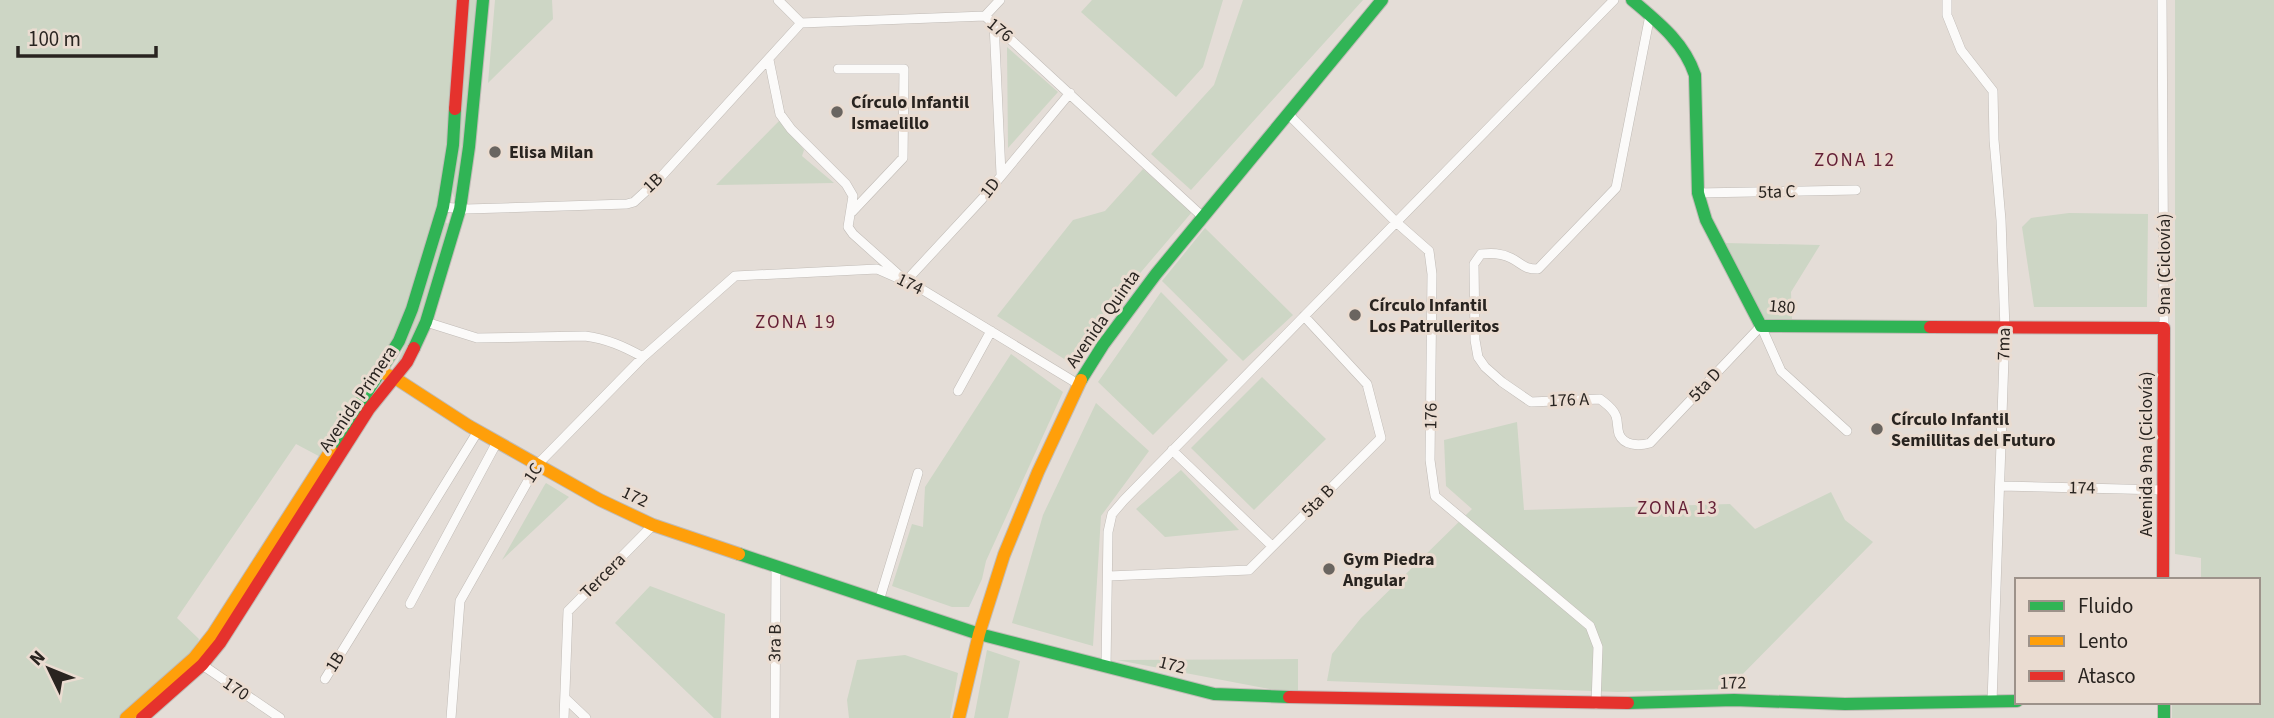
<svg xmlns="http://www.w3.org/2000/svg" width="2274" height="718" viewBox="0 0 2274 718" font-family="'Source Sans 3',sans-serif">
	<rect width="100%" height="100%" fill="#e4ddd7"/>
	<path fill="#cdd6c5" d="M0 0H459L448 173 423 257 390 351 328 461 296 444 177 618 199 639 191 660 121 718H0Z
		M469 0H478L467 124 456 197H454L452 191 460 142 461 95Z
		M495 0H552L553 19 488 83Z
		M1092 0H1223L1203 67 1176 97 1081 12Z
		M1243 0H1363L1191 190 1151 154 1214 85Z
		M2175 0H2274V718H2172V702H2258V580H2201V558L2175 554Z
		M1007 47 1058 92 1008 148Z
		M780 120 804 150 802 156 834 183 716 185Z
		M1143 169 1192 212 1119 298 1072 364 997 316 1073 220 1105 211Z
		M2069 213 2148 214 2147 307H2034L2022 227 2031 218Z
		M444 222 449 224 424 312 401 360 397 364 415 319Z
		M1205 228 1293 315 1243 361 1162 281Z
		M1725 243 1820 245 1791 292 1792 320 1766 321Z
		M1161 292 1228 360 1153 435 1098 382Z
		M1011 354 1063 392 986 561 982 579 969 607H952L892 586 912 524 923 527 925 487Z
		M1262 377 1326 439 1254 510 1191 448Z
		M1096 403 1149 451 1101 516 1093 646 1012 623 1043 515Z
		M1517 422 1524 510 1730 504 1755 529 1831 492 1845 520 1873 542 1728 689 1618 692 1327 681 1332 654 1361 618 1472 509 1446 486 1444 440Z
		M1181 470 1239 530 1165 537 1136 509Z
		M546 483 569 497 502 560 544 486Z
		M650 586 725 614 721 718H714L615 623Z
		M987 650 1020 661 1008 718H974Z
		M905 655 958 673 950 718H849L847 700 857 660Z
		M1298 659V691H1280L1117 660Z"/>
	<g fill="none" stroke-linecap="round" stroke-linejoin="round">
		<g stroke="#c0bbb6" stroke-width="10">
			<path id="street" d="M778 0 801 23 985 16 1204 218
				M1947 0V15L1961 50 1993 91 1994 140 2001 220 2005 329 1992 702
				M2162 0 2164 328
				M1650 15 1616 188 1538 269C1523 269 1523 264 1511 258 1501 253 1492 253 1481 254L1474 264 1475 340 1478 357 1485 367 1502 382 1531 402 1600 399C1606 404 1613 408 1616 416 1618 422 1617 428 1619 434 1624 446 1639 446 1650 443L1761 326 1781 371 1847 431
				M985 16 1000 0
				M994 23 1001 174
				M769 60 780 114 791 129 846 184 853 196 848 227 853 234 900 276
				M838 69H904L903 158 852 212
				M1288 114 1396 222 1429 251 1432 274 1430 460 1435 496 1590 626 1598 647 1596 704
				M1698 193 1856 190
				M443 207 466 209 627 204 634 202 659 179 801 23
				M906 281 982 199 1070 93
				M426 322 477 338 585 336C607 339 623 346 643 357
				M958 391 991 331
				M1172 450 1272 546
				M2000 486 2163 490
				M1109 576 1249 570 1381 438 1367 384 1304 316
				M879 601 918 473
				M410 604 497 442
				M198 662 280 718
				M1106 667 1108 532 1112 514 1124 500 1614 0
				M325 679 478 431
				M565 698 586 718
				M451 718 460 601 537 465 643 357 735 276 877 269 918 287 1078 384
				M564 718 568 611 653 525
				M775 718 776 567"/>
		</g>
		<g stroke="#c0bbb6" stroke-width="14">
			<path id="fast" d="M1632 0C1658 22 1684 42 1695 75L1698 193 1706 220 1761 326 1930 327
				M414 348 426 322 460 209 469 147 483 0
				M1081 380 1103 345 1156 274 1382 0
				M331 450 399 341 412 309 443 207 453 145 455 109
				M739 554 979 634 1214 694 1289 697
				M2164 702V718
				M1628 703 1734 700 1845 704 2017 701"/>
		</g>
		<g stroke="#c0bbb6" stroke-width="14">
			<path id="slow" d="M381 372 395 378 469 426 600 500 653 525 739 554
				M126 718 194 658 213 634 331 450
				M959 718 979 634 1004 555 1038 472 1081 380"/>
		</g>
		<g stroke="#c0bbb6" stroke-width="14">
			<path id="jam" d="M455 109 463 0
				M1930 327 2164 328 2163 580
				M1289 697 1628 703
				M142 718 202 665 220 643 369 409 407 362 414 348"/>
		</g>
		<use href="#street" stroke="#fbfaf9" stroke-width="9"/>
		<use href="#fast" stroke="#30b455" stroke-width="12"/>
		<use href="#slow" stroke="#ff9f0a" stroke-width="12"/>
		<use href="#jam" stroke="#e5322d" stroke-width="12"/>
	</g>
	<g fill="#6a6560" stroke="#eadcd1" stroke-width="2.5">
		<circle cx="837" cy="112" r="7"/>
		<circle cx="495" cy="152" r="7"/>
		<circle cx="1355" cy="315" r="7"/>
		<circle cx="1877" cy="429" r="7"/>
		<circle cx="1329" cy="569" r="7"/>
	</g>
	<g text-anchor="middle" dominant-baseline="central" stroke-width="6" stroke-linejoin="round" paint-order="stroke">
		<g font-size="18" fill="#292420" stroke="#eadcd1">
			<text transform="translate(1000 30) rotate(39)">176</text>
			<text transform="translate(653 183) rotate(-44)">1B</text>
			<text transform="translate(990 188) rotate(-52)">1D</text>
			<text transform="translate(1777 192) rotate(-1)">5ta C</text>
			<text transform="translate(2164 264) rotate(-90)">9na (Ciclovía)</text>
			<text transform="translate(910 284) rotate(26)">174</text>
			<text transform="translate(1782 307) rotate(5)">180</text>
			<text transform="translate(1103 319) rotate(-55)">Avenida Quinta</text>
			<text transform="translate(2004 344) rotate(-89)">7ma</text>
			<text transform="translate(1705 385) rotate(-47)">5ta D</text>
			<text transform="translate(358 399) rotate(-56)">Avenida Primera</text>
			<text transform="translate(1569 400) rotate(-2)">176 A</text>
			<text transform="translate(1431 416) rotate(-89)">176</text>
			<text transform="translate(2146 454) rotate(-90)">Avenida 9na (Ciclovía)</text>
			<text transform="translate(533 473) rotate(-57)">1C</text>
			<text transform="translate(2082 488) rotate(1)">174</text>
			<text transform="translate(635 497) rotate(25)">172</text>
			<text transform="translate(1318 501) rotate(-45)">5ta B</text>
			<text transform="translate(603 576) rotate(-45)">Tercera</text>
			<text transform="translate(775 643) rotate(-89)">3ra B</text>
			<text transform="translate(335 662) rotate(-58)">1B</text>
			<text transform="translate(1172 665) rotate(14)">172</text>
			<text transform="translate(1733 683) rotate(-1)">172</text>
			<text transform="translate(236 689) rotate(34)">170</text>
		</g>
		<g font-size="18" font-weight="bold" fill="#292420" stroke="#eadcd1" text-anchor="start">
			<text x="851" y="102">Círculo Infantil<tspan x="851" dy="21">Ismaelillo</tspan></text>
			<text x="509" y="152">Elisa Milan</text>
			<text x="1369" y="305">Círculo Infantil<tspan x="1369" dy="21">Los Patrulleritos</tspan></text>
			<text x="1891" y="419">Círculo Infantil<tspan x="1891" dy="21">Semillitas del Futuro</tspan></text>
			<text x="1343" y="559">Gym Piedra<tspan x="1343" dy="21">Angular</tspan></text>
		</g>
		<g font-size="19" letter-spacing="2" fill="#641f35" stroke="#eadcd1">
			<text x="1855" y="160">ZONA 12</text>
			<text x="796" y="322">ZONA 19</text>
			<text x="1678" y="508">ZONA 13</text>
		</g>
	</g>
	<rect x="2015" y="578" width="245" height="126" fill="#eadcd1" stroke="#9d928a" stroke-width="2"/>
	<rect x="2029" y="601" width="35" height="10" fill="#30b455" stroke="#9d928a" stroke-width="2"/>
	<text x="2078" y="613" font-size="21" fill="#292420">Fluido</text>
	<rect x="2029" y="636" width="35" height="10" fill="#ff9f0a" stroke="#9d928a" stroke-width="2"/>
	<text x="2078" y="648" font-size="21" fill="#292420">Lento</text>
	<rect x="2029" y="671" width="35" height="10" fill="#e5322d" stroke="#9d928a" stroke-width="2"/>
	<text x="2078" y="683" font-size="21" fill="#292420">Atasco</text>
	<g transform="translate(49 669) rotate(313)" stroke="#eadcd1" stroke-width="5" paint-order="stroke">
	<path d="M0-5L12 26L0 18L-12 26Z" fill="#292420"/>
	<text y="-10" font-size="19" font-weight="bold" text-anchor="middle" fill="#292420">N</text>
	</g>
	<path d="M18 46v10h138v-10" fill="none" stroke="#292420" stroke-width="3.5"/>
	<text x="28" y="46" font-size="21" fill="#292420" stroke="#eadcd1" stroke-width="5" paint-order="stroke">100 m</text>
</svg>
